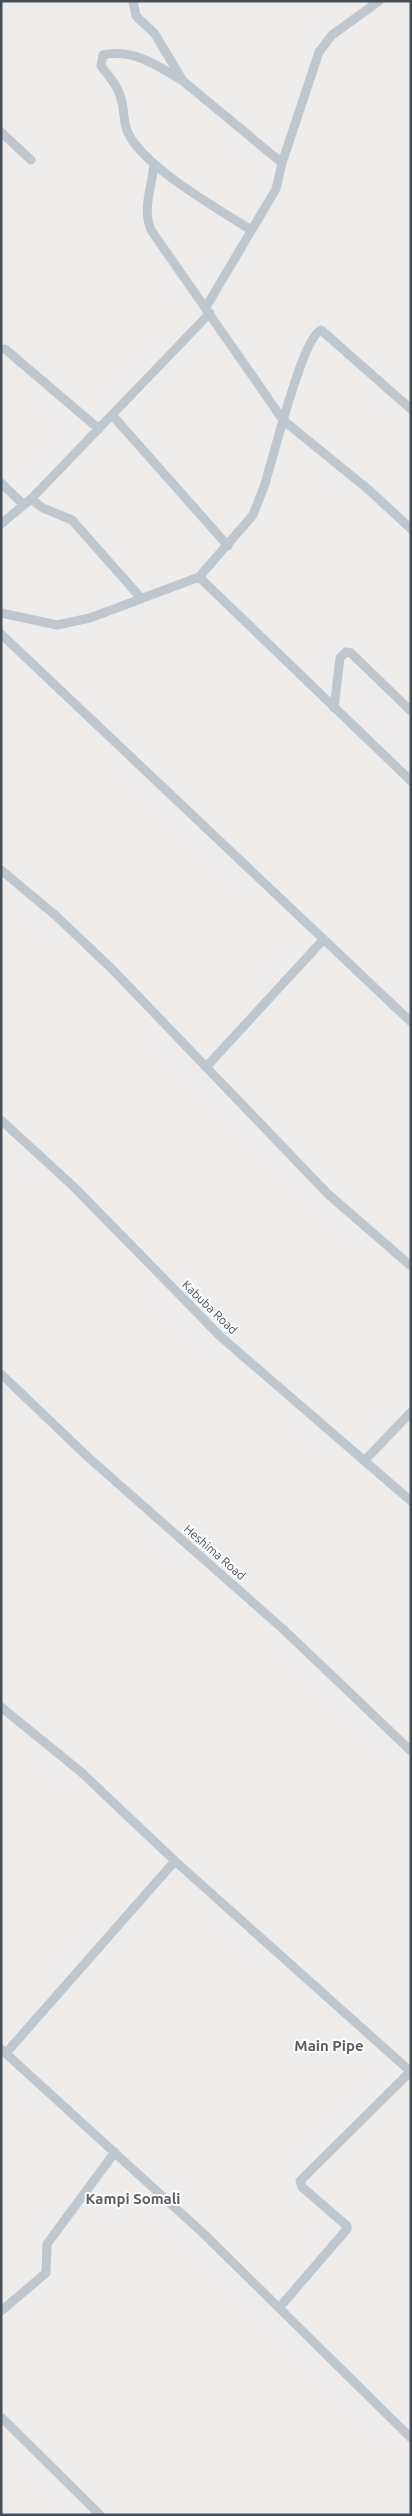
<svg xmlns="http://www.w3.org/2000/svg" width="412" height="2516" viewBox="0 0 412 2516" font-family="Ubuntu,sans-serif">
	<rect width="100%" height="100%" fill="#efecec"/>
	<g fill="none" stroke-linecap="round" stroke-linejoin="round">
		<path stroke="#bec6ce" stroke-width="9" d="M133 1 136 16 155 34 183 81 282 163
			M183 81C158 66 133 48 103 55L101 66C110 78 119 87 122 102 124 112 124 124 128 133 145 168 217 208 251 230
			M1 132 31 160
			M206 307 276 189 282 163 319 52 332 35 379 1
			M5 349 99 429
			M411 409 321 330C306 337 289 402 283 420L369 490 411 529
			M113 416 228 546
			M1 483 23 504
			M31 499 43 508 72 520 141 598
			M1 524 31 499 210 313
			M199 577 411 781
			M1 613 57 625 90 618 199 577 253 515 265 484 283 420 151 230C142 208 152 187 154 164
			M1 634 411 1022
			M334 708 340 658 346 652 351 653 411 711
			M1 870 55 915 112 969 328 1194 411 1266
			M207 1066 323 940
			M1 1120 74 1187 221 1337 411 1501
			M1 1374 89 1458 284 1630 411 1751
			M366 1459 411 1412
			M1 1707 81 1772 175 1861 411 2072
			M1 2049 205 2235 411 2438
			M6 2053 175 1861
			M279 2308 347 2229V2226L302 2187 300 2181 410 2072
			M1 2311 46 2273 47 2244 115 2152
			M1 2417 100 2515"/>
	</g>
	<g text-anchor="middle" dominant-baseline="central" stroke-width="4" stroke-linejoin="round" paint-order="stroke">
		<g font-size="12" fill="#464f58" stroke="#fff">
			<text transform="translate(210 1307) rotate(44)">Kabuba Road</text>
			<text transform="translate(215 1552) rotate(41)">Heshima Road</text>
		</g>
		<g font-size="15" font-weight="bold" fill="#595c61" stroke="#fff">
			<text x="329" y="2045">Main Pipe</text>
			<text x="133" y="2198">Kampi Somali</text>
		</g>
	</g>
	<rect width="412" height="2516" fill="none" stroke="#464f58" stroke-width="5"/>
</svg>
